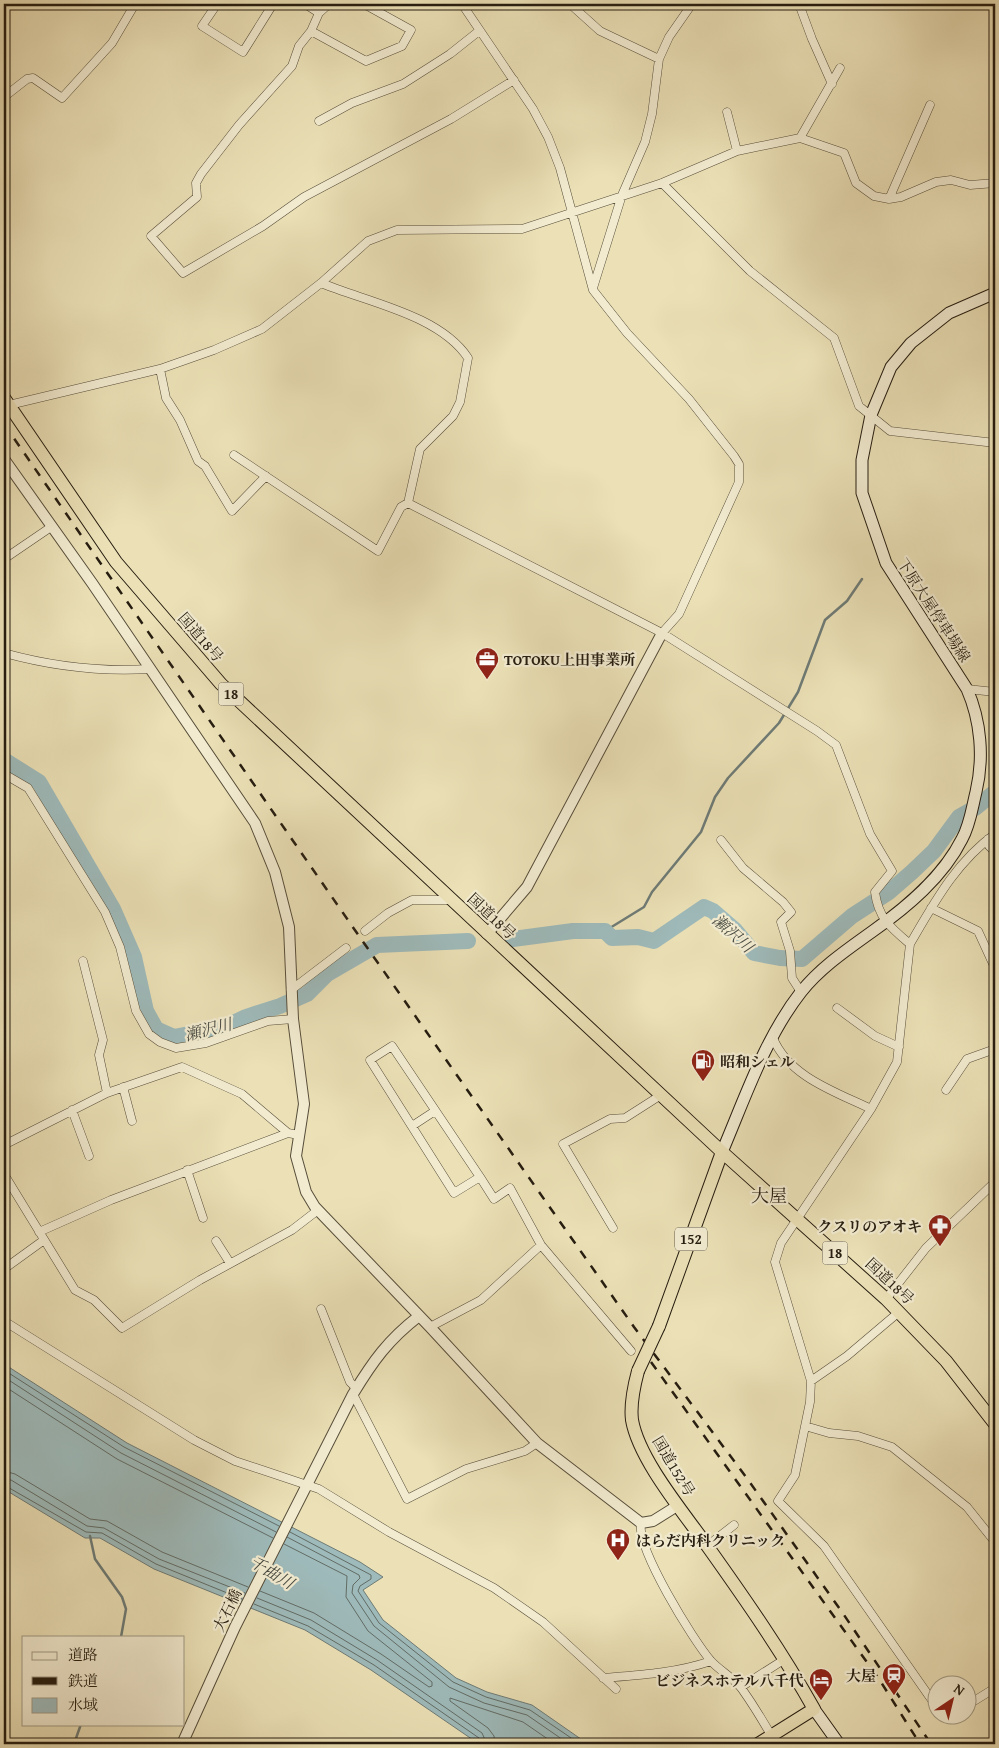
<svg xmlns="http://www.w3.org/2000/svg" width="999" height="1748" viewBox="0 0 999 1748" font-family="'Gentium Book Plus','Noto Serif JP',serif">
	<rect width="100%" height="100%" fill="#ebe0b6"/>
	<filter id="stains"><feTurbulence type="fractalNoise" baseFrequency=".004" numOctaves="4"/><feColorMatrix values="0 0 0 0 .2 0 0 0 0 .09 0 0 0 0 .02 0 0 0 .5 -.17"/></filter>
	<radialGradient id="worn" r=".72"><stop offset=".6" stop-color="#630" stop-opacity="0"/><stop offset="1" stop-color="#630" stop-opacity=".3"/></radialGradient>
	<path fill="#9ebaba" stroke="#6e7b76" d="M4 1364 127 1443 360 1562 383 1577 363 1590 383 1620 456 1678 487 1692 532 1705 588 1744H479L371 1670 305 1630 154 1569 100 1538H85L4 1489Z"/>
	<g fill="none" stroke-linecap="round" stroke-linejoin="round">
		<path stroke="#626c65" stroke-width="1" d="M4 1370 124 1447 279 1526
			M4 1377 121 1453 276 1532
			M4 1386 117 1459 273 1538
			M4 1471 15 1474 90 1519 107 1521 162 1552 248 1587
			M4 1479 11 1480 87 1526 104 1528 159 1559 245 1593
			M4 1485 86 1532 102 1533 156 1564 242 1599
			M290 1532 371 1575V1579L360 1586 358 1591 379 1623 453 1682 486 1697 530 1710 580 1744
			M287 1537 359 1575 360 1578 353 1585 352 1593 374 1626 449 1687 484 1703 527 1715 569 1744
			M260 1591 314 1613 381 1654 429 1687 432 1686V1682L368 1631 346 1597 347 1576 284 1544
			M257 1598 311 1620 377 1660 482 1733 487 1744
			M254 1604 308 1626 374 1665 479 1738 481 1744
			M495 1744 494 1736 488 1728 450 1701V1698L523 1722 555 1744"/>
		<path stroke="#6e7b76" stroke-width="2.5" d="M605 931 644 907 652 892 701 832 715 797 728 778 779 723 798 692 825 620 847 601 862 579
			M90 1536 95 1559 122 1597 126 1609 121 1637
			M74 1744 81 1724"/>
		<path stroke="#9ebaba" stroke-width="16" d="M4 760 39 782 113 909 134 957 146 1011 156 1029 174 1037 225 1027 246 1017 280 1006 307 994 327 974 377 945 468 941
			M513 939 573 931H605L612 938 638 937 654 941 704 907 713 911 735 930 754 953 780 958 802 959 852 916 889 892 912 872 934 851 959 817 975 808 995 792"/>
		<g stroke="#574e3a" stroke-width="9">
			<path id="minor" d="M217 4 202 26 243 52 273 4
				M305 4 319 13
				M329 4 319 13 311 31 299 46 292 66 239 125 201 174 196 183 197 197 151 236 183 273 263 226 304 197 451 119 514 80
				M462 4 533 109 548 137 560 168 593 290 627 333 689 399 734 456 739 464V482L679 614 662 633
				M570 4 600 31 659 59
				M799 4 812 39 832 84
				M311 31 366 61 402 46 411 30 364 4
				M4 97 27 79 33 78 62 98 112 43 135 4
				M727 112 737 151
				M319 121 352 103 403 84 450 54 479 31
				M800 138 840 68
				M662 183 750 271 834 338 859 406 890 431 995 443
				M889 199 930 105
				M321 283C367 302 440 315 468 358L460 402 453 416 420 449 408 503 662 633 817 731 836 745 870 834 892 871 875 892C878 918 891 928 910 944L897 1062 871 1109 781 1243 775 1262 811 1381
				M593 288 622 195 645 142 652 114 659 59 669 37 692 4
				M160 369 166 398 180 420 198 461 205 466 232 511 266 476
				M9 405 160 369 214 350 262 329 321 283 368 241 397 230 522 229 662 183 737 151 800 138 844 153 856 183 874 196 889 199 901 197 936 182 951 180 970 185 995 183
				M234 455 378 551 401 507 408 503
				M4 559 51 527
				M4 653C51 666 101 672 150 669
				M967 689 995 692
				M4 774 28 788 105 912 120 947 136 1011 149 1034 160 1042 176 1048 206 1043 268 1021 293 1019
				M988 839 989 846 995 852
				M721 840 743 868 783 902 791 912 781 922 790 951 792 978 801 992
				M931 908 978 931 995 968
				M365 931 388 913 412 900H451
				M910 944C934 903 956 862 995 834
				M83 961 103 1040 99 1055 107 1093
				M291 990 346 948
				M837 1008 875 1036 899 1047
				M773 1038C789 1077 836 1092 871 1109
				M392 1046 480 1177 454 1193 370 1060Z
				M123 1087 132 1121
				M946 1090 967 1059 995 1049
				M72 1110 89 1156
				M412 1126 435 1111
				M4 1145 107 1093 182 1067 242 1094 288 1133 299 1135
				M187 1170 203 1218
				M4 1174 75 1290 94 1300 122 1328 200 1280 292 1230 318 1210
				M480 1177 494 1199 510 1188 541 1245 631 1351
				M613 1228 563 1144 610 1119 625 1118 661 1095
				M39 1232 111 1200 288 1133
				M216 1241 230 1263
				M4 1269 44 1240
				M886 1299 926 1248 995 1182
				M321 1309 350 1382 356 1388
				M899 1312 847 1356 811 1381 810 1402 795 1475 778 1501 824 1546 936 1706
				M4 1321 194 1440 235 1461 319 1489 389 1532 494 1588 543 1622 616 1689
				M430 1327 481 1300 541 1245
				M353 1394 407 1499 466 1469 525 1451 537 1443
				M805 1426 829 1433 858 1436 892 1447 967 1507 995 1542
				M641 1523C636 1548 693 1640 711 1661 720 1671 734 1678 742 1689 754 1706 766 1726 776 1744
				M707 1546 734 1525
				M603 1678C640 1675 676 1673 711 1661
				M741 1687 785 1659
				M966 1706 995 1688"/>
		</g>
		<g stroke="#574e3a" stroke-width="12">
			<path id="tertiary" d="M4 459 92 583 255 823 275 872 289 927 293 1019 304 1104 296 1156 306 1192 315 1207 430 1327 537 1443 641 1523 653 1521 677 1506
				M487 934 527 887 662 633
				M182 1744 235 1627 353 1394C373 1361 388 1340 419 1316"/>
		</g>
		<g stroke="#261d10" stroke-width="13">
			<path id="secondary" d="M722 1152C745 1098 765 1038 801 992 821 967 848 949 873 931 907 907 943 877 962 839 970 825 972 808 976 792 984 758 981 721 967 689L886 563 862 493V460L871 415 891 367 911 343 949 313 995 293
				M814 1709 839 1744"/>
		</g>
		<g stroke="#261d10" stroke-width="14">
			<path id="trunk" d="M4 398 116 562 221 684 722 1152 886 1299 946 1361 995 1424
				M659 1326 722 1152
				M638 1371C634 1386 630 1404 632 1420 639 1460 684 1513 708 1547 745 1599 782 1652 814 1709L758 1744"/>
		</g>
		<use href="#minor" stroke="#f2ebd0" stroke-width="8"/>
		<use href="#tertiary" stroke="#f2ebd0" stroke-width="10"/>
		<use href="#secondary" stroke="#f2ebd0" stroke-width="11"/>
		<use href="#trunk" stroke="#ebe0b6" stroke-width="12"/>
		<path stroke="#261d10" stroke-width="2.5" stroke-dasharray="9 9" stroke-linecap="butt" d="M4 424 359 936 634 1327 746 1477 842 1612 931 1744
			M651 1362 879 1679 920 1744"/>
		<g stroke="#261d10" stroke-width="14" stroke-linecap="butt">
			<path id="trunk-bridge" d="M638 1371 659 1326"/>
		</g>
		<use href="#trunk-bridge" stroke="#ebe0b6" stroke-width="12"/>
	</g>
	<defs>
		<g id="office-pin" transform="scale(1.25)"><path d="M0 17L-7.5 6A9.5 9.5 0 1 1 7.5 6Z" fill="#8f2418" stroke="#f2ebd0"/><path d="M-6-3h4V-5.5h4V-3h4V5H-6ZM-1-4.5V-3h2v-1.5ZM-6 0V1H6V0Z" fill="#fff"/></g>
		<g id="fuel-pin" transform="scale(1.25)"><path d="M0 17L-7.5 6A9.5 9.5 0 1 1 7.5 6Z" fill="#8f2418" stroke="#f2ebd0"/><path d="M-5.5-6h7V0h2V4h1.3V-2.5L3-4.5l.8-.8L6-3V5H2.5V1h-1V6h-7ZM-4.2-4.7v3.2H.2V-4.7Z" fill="#fff"/></g>
		<g id="pharmacy-pin" transform="scale(1.25)"><path d="M0 17L-7.5 6A9.5 9.5 0 1 1 7.5 6Z" fill="#8f2418" stroke="#f2ebd0"/><path d="M-2-6h4v4h4v4h-4v4h-4v-4h-4v-4h4Z" fill="#fff"/></g>
		<g id="hospital-pin" transform="scale(1.25)"><path d="M0 17L-7.5 6A9.5 9.5 0 1 1 7.5 6Z" fill="#8f2418" stroke="#f2ebd0"/><path d="M-5-5h3v3.5h4V-5h3V5h-3V1.5h-4V5h-3Z" fill="#fff"/></g>
		<g id="station-pin" transform="scale(1.25)"><path d="M0 17L-7.5 6A9.5 9.5 0 1 1 7.5 6Z" fill="#8f2418" stroke="#f2ebd0"/><path d="M-3-6H3Q5-6 5-4V2Q5 4 3 4L4.5 6H3L1.5 4h-3L-3 6H-4.5L-3 4Q-5 4-5 2V-4Q-5-6-3-6ZM-3.5-4v3h7v-3ZM-3.5 1v1.5H-2V1ZM2 1v1.5H3.5V1Z" fill="#fff"/></g>
		<g id="hotel-pin" transform="scale(1.25)"><path d="M0 17L-7.5 6A9.5 9.5 0 1 1 7.5 6Z" fill="#8f2418" stroke="#f2ebd0"/><path d="M-6-4.5h1.5V1H6V5H4.5V3h-9V5H-6ZM-4 0a1.8 1.8 0 1 1 3.6 0ZM.5 0V-2.5h3Q6-2.5 6 0Z" fill="#fff"/></g>
	</defs>
	<g fill-rule="evenodd">
		<use href="#office-pin" x="487" y="659"/>
		<use href="#fuel-pin" x="703" y="1061"/>
		<use href="#pharmacy-pin" x="940" y="1226"/>
		<use href="#hospital-pin" x="618" y="1540"/>
		<use href="#station-pin" x="894" y="1675"/>
		<use href="#hotel-pin" x="821" y="1680"/>
	</g>
	<g text-anchor="middle" dominant-baseline="central" stroke-width="4.5" stroke-linejoin="round" paint-order="stroke">
		<g fill="#f2ebd0" stroke="#635b4a" stroke-width="1">
			<rect x="218.5" y="682.5" width="25" height="23" rx="4"/>
			<rect x="675" y="1227.5" width="32" height="23" rx="4"/>
			<rect x="822.5" y="1241.5" width="25" height="23" rx="4"/>
		</g>
		<g font-size="14" font-weight="bold" fill="#261d10">
			<text x="231" y="694">18</text>
			<text x="691" y="1239">152</text>
			<text x="835" y="1253">18</text>
		</g>
		<g font-size="15" fill="#261d10" stroke="#f2ebd0">
			<text transform="translate(934 610) rotate(57)">下原大屋停車場線</text>
			<text transform="translate(201 637) rotate(49)">国道18号</text>
			<text transform="translate(492 916) rotate(43)">国道18号</text>
			<text transform="translate(890 1281) rotate(43)">国道18号</text>
			<text transform="translate(674 1466) rotate(59)">国道152号</text>
			<text transform="translate(227 1610) rotate(-64)">大石橋</text>
		</g>
		<g font-size="15" font-weight="bold" fill="#261d10" stroke="#f2ebd0" text-anchor="start">
			<text x="504" y="659">TOTOKU上田事業所</text>
			<text x="720" y="1061">昭和シェル</text>
			<text x="922" y="1226" text-anchor="end">クスリのアオキ</text>
			<text x="636" y="1540">はらだ内科クリニック</text>
			<text x="876" y="1675" text-anchor="end">大屋</text>
			<text x="804" y="1680" text-anchor="end">ビジネスホテル八千代</text>
		</g>
		<g font-size="16" font-style="italic" fill="#4a4c43" stroke="#f2ebd0">
			<text transform="translate(733 933) rotate(42)">瀬沢川</text>
			<text transform="translate(208 1029) rotate(-14)">瀬沢川</text>
			<text transform="translate(272 1572) rotate(31)">千曲川</text>
		</g>
		<g font-size="18" fill="#261d10" stroke="#f2ebd0">
			<text x="769" y="1195">大屋</text>
		</g>
	</g>
	<rect width="999" height="1748" fill="none" stroke="#ebe0b6" stroke-width="20"/>
	<rect x="5" y="5" width="989" height="1738" fill="none" stroke="#261d10" stroke-width="2.5"/>
	<rect x="10" y="10" width="979" height="1728" fill="none" stroke="#261d10"/>
	<rect x="22" y="1636" width="162" height="90" fill="#f2ebd0" stroke="#a09983"/>
	<rect x="32" y="1652" width="25" height="8" fill="#f2ebd0" stroke="#a09983"/>
	<text x="68" y="1660" font-size="15" fill="#261d10">道路</text>
	<rect x="32" y="1677" width="25" height="8" fill="#261d10" stroke="#a09983"/>
	<text x="68" y="1686" font-size="15" fill="#261d10">鉄道</text>
	<rect x="32" y="1698" width="25" height="15" fill="#9ebaba" stroke="#a09983"/>
	<text x="68" y="1710" font-size="15" fill="#261d10">水域</text>
	<g transform="translate(952 1700) rotate(35)"><circle r="24" fill="#f2ebd0" stroke="#a09983"/>
	<path d="M0-4L9 19L0 12L-9 19Z" fill="#8f2418"/>
	<text y="-8" font-size="14" font-weight="bold" text-anchor="middle" fill="#261d10">N</text>
	</g>
	<rect width="100%" height="100%" filter="url(#stains)"/>
	<rect width="100%" height="100%" fill="url(#worn)"/>
</svg>
